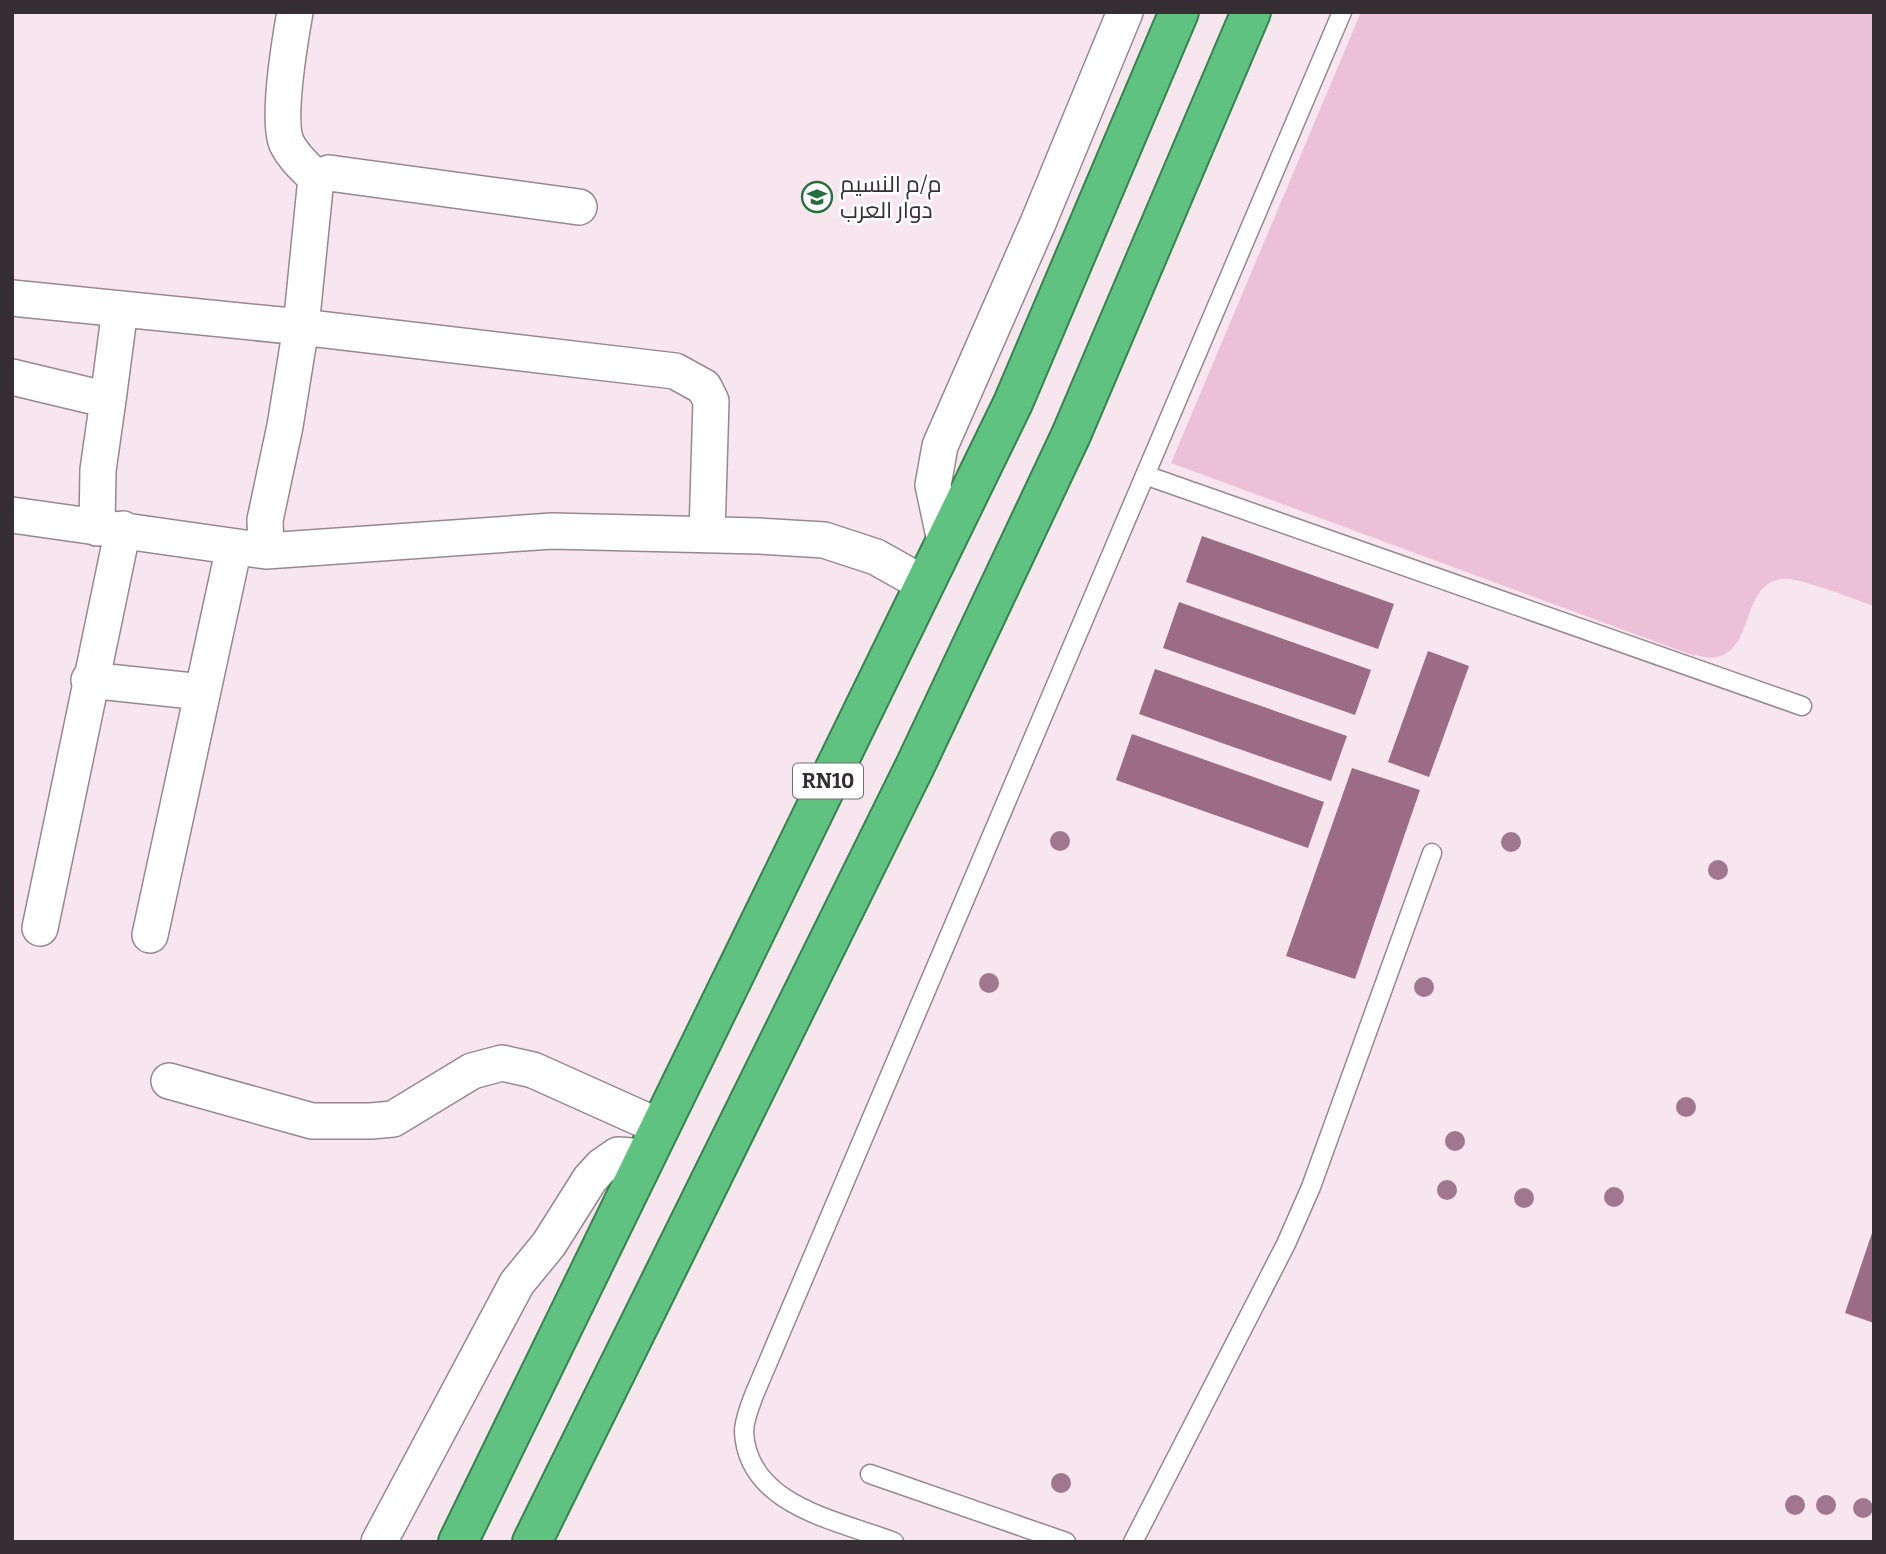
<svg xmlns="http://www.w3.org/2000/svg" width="1886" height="1554" viewBox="0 0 1886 1554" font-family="Bitter,Cairo,serif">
	<rect width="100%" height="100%" fill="#f8e6ef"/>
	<path fill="#ecc1d7" d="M1361 12H1874V606C1855 600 1798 576 1781 579 1740 586 1755 650 1716 657 1708 659 1697 655 1689 654L1171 463Z"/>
	<path fill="#9c6b85" d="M1202 536 1394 604 1378 649 1186 582Z
		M1179 602 1371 670 1355 715 1163 648Z
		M1428 651 1469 666 1429 777 1388 762Z
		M1155 669 1347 736 1331 781 1139 714Z
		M1132 734 1324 802 1308 848 1116 780Z
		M1352 768 1420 790 1355 979 1286 956Z
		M1874 1227V1323L1845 1313Z"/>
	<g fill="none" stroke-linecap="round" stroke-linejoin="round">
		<g stroke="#98878f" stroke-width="21">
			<path id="service" d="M1145 475 1802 706
				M870 1474 1066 1542
				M894 1542C837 1520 748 1506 744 1432 744 1420 750 1406 754 1395L1342 12
				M1133 1542 1286 1244 1311 1187 1432 853"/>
		</g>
		<g stroke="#98878f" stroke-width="38">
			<path id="minor" d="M295 12C290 40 276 121 287 144 294 158 305 167 316 178
				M12 298 301 327 675 371 704 387 711 401 707 534
				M12 377 108 400 98 470 97 528
				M108 400 120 309
				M12 515 266 551 552 531 759 536 824 540 876 557 924 584
				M945 541 933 485 940 446 1038 223 1125 12
				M266 551 265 520 285 426 301 327 316 178 329 173 579 207
				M89 680 202 692
				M40 928 123 529
				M150 935 234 547
				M169 1081 312 1121H371L393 1119 472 1071 502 1063 533 1070 660 1127
				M379 1542 517 1283 549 1244 590 1179 602 1166 618 1155 645 1157"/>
		</g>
		<g stroke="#368450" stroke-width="42">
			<path id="trunk" d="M458 1542 1013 403 1179 12
				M532 1542 915 766 1071 435 1251 12"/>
		</g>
		<use href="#service" stroke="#fff" stroke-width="18"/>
		<use href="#minor" stroke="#fff" stroke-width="35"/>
		<use href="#trunk" stroke="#5fc280" stroke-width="38"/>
	</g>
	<g fill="#a17790">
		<circle cx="1060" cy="841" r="10"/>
		<circle cx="1511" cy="842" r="10"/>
		<circle cx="1718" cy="870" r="10"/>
		<circle cx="989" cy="983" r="10"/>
		<circle cx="1424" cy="987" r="10"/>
		<circle cx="1686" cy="1107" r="10"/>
		<circle cx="1455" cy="1141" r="10"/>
		<circle cx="1447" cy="1190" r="10"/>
		<circle cx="1614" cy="1197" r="10"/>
		<circle cx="1524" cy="1198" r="10"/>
		<circle cx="1061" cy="1483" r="10"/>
		<circle cx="1795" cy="1505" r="10"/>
		<circle cx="1826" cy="1505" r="10"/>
		<circle cx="1863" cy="1508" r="10"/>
	</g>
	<defs>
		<g id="school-ring" transform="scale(1.575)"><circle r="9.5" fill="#fff" stroke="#266f3c" stroke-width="1.5"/><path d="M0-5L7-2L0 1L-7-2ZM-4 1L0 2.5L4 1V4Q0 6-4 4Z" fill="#266f3c"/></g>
	</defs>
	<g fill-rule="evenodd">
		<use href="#school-ring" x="817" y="197"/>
	</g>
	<g text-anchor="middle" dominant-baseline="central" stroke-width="5" stroke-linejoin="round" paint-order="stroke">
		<rect fill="#fff" stroke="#726d70" stroke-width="2" x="793" y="763.5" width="70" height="35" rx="5"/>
		<g font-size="21" font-weight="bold" fill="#352e32">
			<text x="828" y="781">RN10</text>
		</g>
		<g font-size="23" fill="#352e32" stroke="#fff" text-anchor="start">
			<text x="840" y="184">م/م النسيم<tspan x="840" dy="26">دوار العرب</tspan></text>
		</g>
	</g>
	<rect width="1886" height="1554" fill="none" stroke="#352e32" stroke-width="28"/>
</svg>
